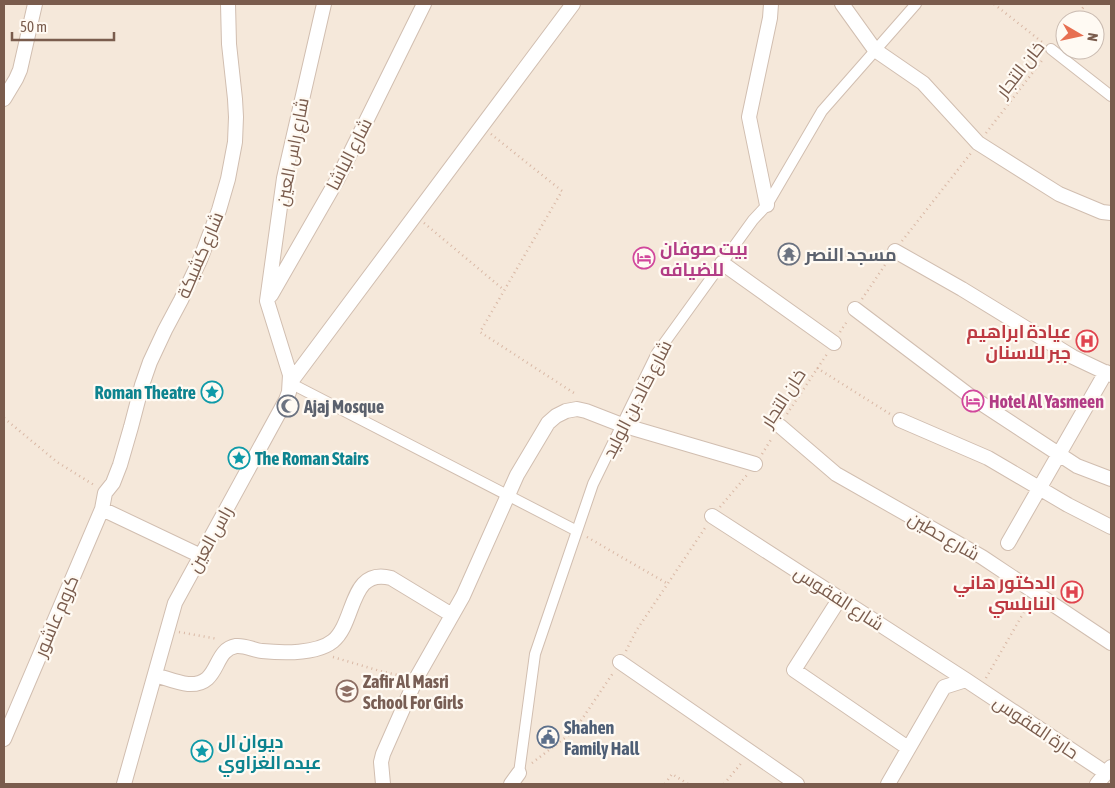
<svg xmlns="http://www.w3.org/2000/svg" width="1115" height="788" viewBox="0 0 1115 788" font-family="'Asap Condensed',Cairo,sans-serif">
	<rect width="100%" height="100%" fill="#fdf6ec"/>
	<path fill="#f5e8da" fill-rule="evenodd" d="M4 4H1111V784H4ZM1065 20H1095V50H1065Z"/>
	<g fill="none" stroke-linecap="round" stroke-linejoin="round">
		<g stroke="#d1beb0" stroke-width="12">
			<path id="pedestrian" d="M1051 49 1111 96
				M290 377V383L577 531
				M519 773 535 654 593 484 657 353 753 220 767 205 822 111 916 4"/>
		</g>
		<g stroke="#d1beb0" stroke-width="16">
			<path id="minor" d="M842 4 875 50 923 83 978 143 1059 194 1102 212 1111 213
				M4 99 16 79 20 70 35 4
				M767 205 749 117 770 18 771 4
				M895 251 962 289 1073 357 1111 375
				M722 263 834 343
				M271 295 337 180 424 4
				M855 309 970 396 1077 466 1111 479
				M290 383 573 4
				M900 420 988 458 1068 505 1111 527
				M780 426 836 474 982 557 1111 643
				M102 509 201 556
				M712 516 966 680 1106 773
				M1008 543 1106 372
				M840 598 794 670 908 748
				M620 662 797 784
				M155 675C166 678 177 683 188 684 221 686 212 650 236 646 245 645 253 650 262 651 282 653 317 654 333 641 356 622 349 567 391 578L452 615
				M4 739 102 509 105 493 113 483 120 465 131 427 142 385 150 362 165 330 181 300 200 260 219 210 228 179 235 142 236 117 235 99 229 44 228 4
				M124 784 175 603 286 400 289 392 290 375 267 301 284 178 324 4
				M383 784 381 762 383 754 417 677 463 596 517 475 548 423 556 416 566 411 577 409 586 411 622 425 755 464
				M511 784 519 773
				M888 784 944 687 966 680
				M1097 784 1111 767"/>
		</g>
		<path stroke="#d9b8a5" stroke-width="2.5" stroke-dasharray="1 4" stroke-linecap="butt" d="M994 4 1042 42
			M1073 20 1086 4
			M1058 40 1065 31
			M986 133 1044 58
			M491 134 562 191 480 332 577 395
			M424 223 504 290
			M902 241 971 153
			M862 299 887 262
			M840 332 848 320
			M817 368 890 414
			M787 414 827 354
			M4 418 57 462 94 485
			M762 454 772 438
			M720 507 747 475
			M587 537 668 584
			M179 632 218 639
			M626 651 636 631 705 528
			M333 657 380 671 402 676
			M986 678 1028 605
			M532 763 574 731 613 673
			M665 784 672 774 688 784
			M724 784 743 761"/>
		<use href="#pedestrian" stroke="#fff" stroke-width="10"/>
		<use href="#minor" stroke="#fff" stroke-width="14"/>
	</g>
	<defs>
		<g id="temple-ring" transform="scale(1.125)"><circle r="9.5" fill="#fffaf3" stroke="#6b7280" stroke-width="1.5"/><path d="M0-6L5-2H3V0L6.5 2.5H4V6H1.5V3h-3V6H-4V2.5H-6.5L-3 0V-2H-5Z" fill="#6b7280"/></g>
		<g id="hotel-ring" transform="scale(1.125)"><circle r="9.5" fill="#fffaf3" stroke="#d1479c" stroke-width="1.5"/><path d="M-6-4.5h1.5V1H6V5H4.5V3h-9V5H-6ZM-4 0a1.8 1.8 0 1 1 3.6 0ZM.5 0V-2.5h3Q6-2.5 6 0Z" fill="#d1479c"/></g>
		<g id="hospital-ring" transform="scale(1.125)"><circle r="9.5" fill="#fffaf3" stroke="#e0444e" stroke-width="1.5"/><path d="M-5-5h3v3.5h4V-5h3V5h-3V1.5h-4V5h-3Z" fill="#e0444e"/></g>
		<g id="sight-ring" transform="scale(1.125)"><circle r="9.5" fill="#fffaf3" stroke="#0f9aa8" stroke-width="1.5"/><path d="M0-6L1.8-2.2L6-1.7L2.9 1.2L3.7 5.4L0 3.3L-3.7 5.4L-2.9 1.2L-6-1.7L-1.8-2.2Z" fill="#0f9aa8"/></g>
		<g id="mosque-ring" transform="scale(1.125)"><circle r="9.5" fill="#fffaf3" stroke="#6b7280" stroke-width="1.5"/><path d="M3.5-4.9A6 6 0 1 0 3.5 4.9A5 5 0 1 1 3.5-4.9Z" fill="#6b7280"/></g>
		<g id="school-ring" transform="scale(1.125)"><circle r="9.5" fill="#fffaf3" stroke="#8d6e63" stroke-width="1.5"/><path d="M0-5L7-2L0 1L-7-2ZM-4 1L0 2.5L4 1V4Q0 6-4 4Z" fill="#8d6e63"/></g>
		<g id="civic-ring" transform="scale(1.125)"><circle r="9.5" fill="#fffaf3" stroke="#5c6f8a" stroke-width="1.5"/><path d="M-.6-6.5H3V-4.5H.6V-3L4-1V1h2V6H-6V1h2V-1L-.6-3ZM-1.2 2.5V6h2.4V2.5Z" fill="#5c6f8a"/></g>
	</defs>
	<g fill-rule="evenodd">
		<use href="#temple-ring" x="789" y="254"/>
		<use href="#hotel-ring" x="644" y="258"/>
		<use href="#hospital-ring" x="1087" y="341"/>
		<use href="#sight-ring" x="212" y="392"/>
		<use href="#hotel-ring" x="973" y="401"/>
		<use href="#mosque-ring" x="288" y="406"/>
		<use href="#sight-ring" x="239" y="458"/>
		<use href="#hospital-ring" x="1072" y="592"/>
		<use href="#school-ring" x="347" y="691"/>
		<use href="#civic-ring" x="548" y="737"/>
		<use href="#sight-ring" x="202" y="751"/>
	</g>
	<g text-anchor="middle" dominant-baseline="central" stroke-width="4.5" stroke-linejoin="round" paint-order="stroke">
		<g font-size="18" fill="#7a5c4d" stroke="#fffaf3">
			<text transform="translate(1020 69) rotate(-52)">خان التجار</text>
			<text transform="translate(292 152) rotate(-79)">شارع راس العين</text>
			<text transform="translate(349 154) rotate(-63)">شارع الباشا</text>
			<text transform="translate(200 255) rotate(-67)">شارع كشيكة</text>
			<text transform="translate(783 398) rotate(-57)">خان التجار</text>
			<text transform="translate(637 399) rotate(-63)">شارع خالد بن الوليد</text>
			<text transform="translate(944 536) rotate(30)">شارع حطين</text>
			<text transform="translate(210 539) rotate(-61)">راس العين</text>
			<text transform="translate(839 598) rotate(33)">شارع الفقوس</text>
			<text transform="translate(56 616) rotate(-67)">كروم عاشور</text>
			<text transform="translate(1036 727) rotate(34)">حارة الفقوس</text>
		</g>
		<g font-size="18" font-weight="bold" fill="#b23c85" stroke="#fffaf3" text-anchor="start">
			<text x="660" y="248">بيت صوفان<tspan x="660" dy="21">للضيافه</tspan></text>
			<text x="989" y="401">Hotel Al Yasmeen</text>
		</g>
		<g font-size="18" font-weight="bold" fill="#5b616d" stroke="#fffaf3" text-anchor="start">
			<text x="805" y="254">مسجد النصر</text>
			<text x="304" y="406">Ajaj Mosque</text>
		</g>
		<g font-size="18" font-weight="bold" fill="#be3a42" stroke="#fffaf3" text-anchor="end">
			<text x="1071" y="331">عيادة ابراهيم<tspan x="1071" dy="21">جبر للاسنان</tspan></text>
			<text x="1056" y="582">الدكتور هاني<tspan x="1056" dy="21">النابلسي</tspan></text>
		</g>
		<g font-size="18" font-weight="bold" fill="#0d838f" stroke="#fffaf3" text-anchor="start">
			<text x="196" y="392" text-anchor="end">Roman Theatre</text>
			<text x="255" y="458">The Roman Stairs</text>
			<text x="218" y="741">ديوان ال<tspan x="218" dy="21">عبده الغزاوي</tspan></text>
		</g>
		<g font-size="18" font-weight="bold" fill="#785e54" stroke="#fffaf3" text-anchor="start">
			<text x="363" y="681">Zafir Al Masri<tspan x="363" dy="21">School For Girls</tspan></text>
		</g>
		<g font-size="18" font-weight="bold" fill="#4e5e75" stroke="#fffaf3" text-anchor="start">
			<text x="564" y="727">Shahen<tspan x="564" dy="21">Family Hall</tspan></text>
		</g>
	</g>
	<rect width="1115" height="788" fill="none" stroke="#7a5c4d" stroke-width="10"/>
	<g transform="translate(1080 35) rotate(99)"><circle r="24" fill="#fffaf3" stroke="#cabbb1"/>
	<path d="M0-4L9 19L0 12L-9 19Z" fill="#e76f51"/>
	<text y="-8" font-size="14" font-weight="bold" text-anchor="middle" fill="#7a5c4d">N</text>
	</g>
	<path d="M12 32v8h102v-8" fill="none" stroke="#7a5c4d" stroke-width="2.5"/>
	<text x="20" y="32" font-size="15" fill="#7a5c4d" stroke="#fffaf3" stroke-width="4" paint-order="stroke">50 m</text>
</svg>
